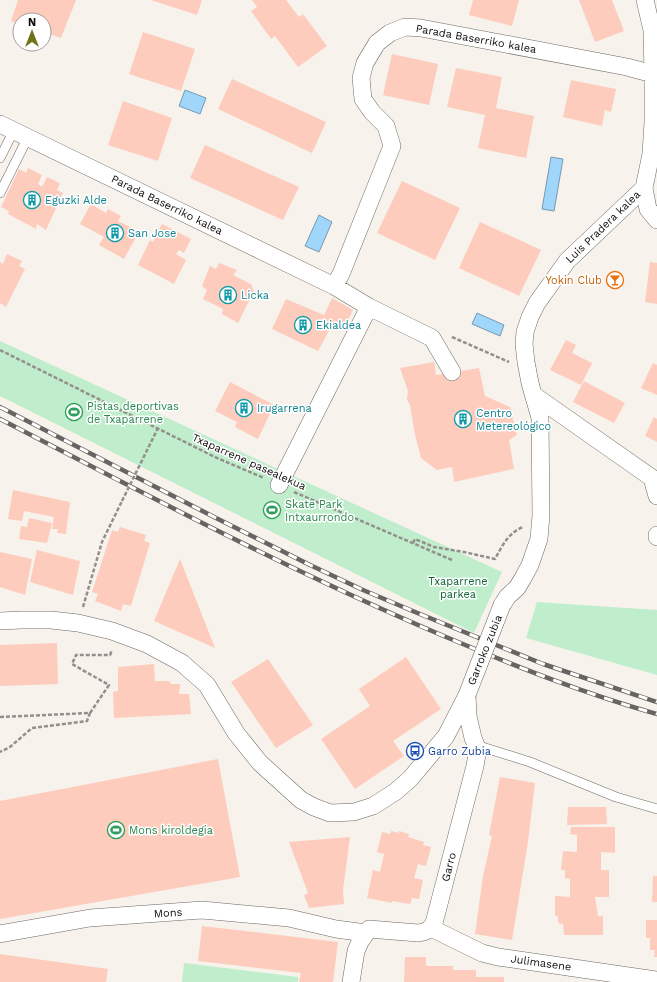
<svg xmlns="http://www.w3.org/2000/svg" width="657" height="982" viewBox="0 0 657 982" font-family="'Work Sans',sans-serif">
	<rect width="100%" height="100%" fill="#f7f2ec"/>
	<path fill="#c0eecd" d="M0 341 502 572 474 633 0 396Z
		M537 602 657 610V675L526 638Z
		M184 963 298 977V982H182Z"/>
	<path fill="#9fd6fa" stroke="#749ab2" d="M185 90 206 98 200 114 179 106Z
		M551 157 563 159 554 211 542 209Z
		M319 215 332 222 319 252 305 246Z
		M477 313 504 325 500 336 472 324Z"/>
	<path fill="#fdccbc" d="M18 0H76L61 38 44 32V20H20V24L11 21Z
		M151 0H202L197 15Z
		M252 0H286L299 17 303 14 327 46 298 67 275 36 271 39 251 11 257 7Z
		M473 0H519L512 26 469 15Z
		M579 0H612L624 31 595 42Z
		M143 32 195 49 181 91 129 74Z
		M392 54 438 64 429 105 383 95Z
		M456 68 502 77 496 108 534 116 526 158 478 148 485 115 447 107Z
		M232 79 326 122 312 153 218 109Z
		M571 80 616 89 611 112 605 110 602 126 563 117Z
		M123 101 172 118 158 161 108 145Z
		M205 145 299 187 283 220 190 178Z
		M28 168 42 175 38 184 42 187 47 177 60 183 57 190 63 193 46 230 37 224 36 229 8 214 9 211 1 207 19 169 26 173Z
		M402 181 460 208 435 260 377 233Z
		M91 204 106 213 108 209 121 216 118 221 134 229 135 239 124 259 99 245 104 237 80 224Z
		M480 222 541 250 519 296 459 268Z
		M162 224 191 239 184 253 179 250 176 254 186 260 174 284 138 265 150 240 153 242Z
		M7 254 22 261 19 266 25 269 6 307 0 303V262L3 264Z
		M650 262 657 263V304L645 302Z
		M219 263 237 270 233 275 251 284 254 291 238 323 222 314 223 309 203 299 207 290 202 286 210 266 216 269Z
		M332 298 353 310 345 327 333 323 318 351 272 329 286 299 324 315Z
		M566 340 576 345 572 353 592 363 581 385 550 370Z
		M434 362 436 375 479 368 485 396 510 407 517 435 509 440 514 469 454 482 452 467 437 470 421 458 414 430 410 405 407 399 408 391 400 368Z
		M653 363 657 365V395L641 388Z
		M584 381 625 403 614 423 573 402Z
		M230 382 274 405 258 439 235 427 237 422 215 411Z
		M654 417 657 419V442L645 436Z
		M13 490 70 502 66 534 57 533 58 529H52L54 517 24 511 22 521 8 519Z
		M29 518 52 523 47 543 19 539 21 526 27 527Z
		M120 527 146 535 144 541 150 543 131 606 123 604 121 611 95 601 98 594 92 592 112 530 118 532Z
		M37 550 80 561 73 595 30 582Z
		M0 552 32 559 25 595 0 587Z
		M180 559 215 648 154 621Z
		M57 643 58 684 0 686V645Z
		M406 657 441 709 393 741 404 756 355 789 321 739 370 706 359 689Z
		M268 659 313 725 276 748 231 682Z
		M154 664 155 681H169L171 684H180L179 694H189L191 714 114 718 113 692 118 691V667Z
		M218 759 240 877 0 919V801Z
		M500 777 535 783 528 842 512 940 475 934 483 876 492 836 489 835Z
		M568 807H606L607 824 567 825Z
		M571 827H615V853L601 852V870H609V897H595L598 916H603V935H564L563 924 558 923V916H555V896L570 897V879L565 878V870H561L563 851 577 852V835L570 834Z
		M391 831 399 833V831L409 834 408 837 424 842 423 845 431 847 426 866 418 864 414 878 423 880 419 899 412 898 410 904 392 901V903L367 898 373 870 380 872 384 854 377 852 382 832 390 834Z
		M350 837 343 890 344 904 309 908 304 895 308 893 289 842Z
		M653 876H657V902H652Z
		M646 920H657V957H654L655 950H650V938H646Z
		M202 926 338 942 333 982H299L301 973 198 961Z
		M0 954 108 969 106 982H0Z
		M405 957H426V966H453V970H476V977H504V982H404Z"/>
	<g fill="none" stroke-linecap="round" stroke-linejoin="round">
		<g stroke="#6c6863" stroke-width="10">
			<path id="service" d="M0 158 14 130
				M0 193 28 137
				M476 745 530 762 616 797 657 809"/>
		</g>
		<g stroke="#6c6863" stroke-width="18">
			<path id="minor" d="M0 124 334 286 369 307 432 338 452 372
				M644 188 648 209 657 220
				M334 286 341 274 392 146 386 126 372 112 363 99 361 78 365 63 377 43 390 33 405 27 421 28 627 67 653 74
				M535 396 652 478 657 496
				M279 485 369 307
				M657 535V537
				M502 605 508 596 517 588 523 578 530 565 539 539 541 515 540 418 530 383 526 362 524 344 525 332 530 317 537 303 567 261 644 188 651 154 653 122V74L652 30 645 0
				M0 621 21 620H51L78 623 112 631 147 644 182 663 207 685 236 733 260 763 301 800 314 807 330 813 354 812 373 806 395 792 410 779 446 736 467 695
				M431 928 482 953 498 957 657 980
				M0 934 90 918 202 910 289 918 336 929 366 933
				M351 982 356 951 360 942 369 929 418 933C426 932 430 930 434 923L475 766 477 754 476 745 473 738 468 716 467 695"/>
		</g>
		<path stroke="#938f8b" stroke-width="2.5" stroke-dasharray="4 2" stroke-linecap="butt" d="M452 337 509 362
			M0 350 217 458 264 478
			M294 492 452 560
			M413 543 415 539 434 547 464 552 495 559C502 546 508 533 523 527
			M83 607 102 542 122 501
			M90 713 109 685 72 664 76 655H110L112 650
			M0 717 90 713 87 721 32 728 10 747 0 752"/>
		<use href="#service" stroke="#fff" stroke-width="9"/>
		<use href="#minor" stroke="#fff" stroke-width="17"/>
		<g stroke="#676461" stroke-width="4.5">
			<path id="rail" d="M0 407 216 518 310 565 363 590 415 612 543 664 657 702
				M0 419C147 495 294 573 446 637 515 666 585 694 657 714"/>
		</g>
		<use href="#rail" stroke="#fff" stroke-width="3" stroke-dasharray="9" stroke-linecap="butt"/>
		<g stroke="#6c6863" stroke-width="18" stroke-linecap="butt">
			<path id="minor-bridge" d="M467 695 502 605"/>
		</g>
		<path stroke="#938f8b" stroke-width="2.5" stroke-dasharray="4 2" stroke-linecap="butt" d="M122 501 158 428"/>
		<use href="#minor-bridge" stroke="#fff" stroke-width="17"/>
	</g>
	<defs>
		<g id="building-ring" transform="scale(0.9)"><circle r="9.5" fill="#fff" stroke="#0f9aa8" stroke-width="1.5"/><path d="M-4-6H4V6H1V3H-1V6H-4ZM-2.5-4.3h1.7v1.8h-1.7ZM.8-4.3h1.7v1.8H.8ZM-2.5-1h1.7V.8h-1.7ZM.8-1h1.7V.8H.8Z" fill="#0f9aa8"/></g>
		<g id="bar-ring" transform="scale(0.9)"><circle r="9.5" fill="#fff" stroke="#e8710a" stroke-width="1.5"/><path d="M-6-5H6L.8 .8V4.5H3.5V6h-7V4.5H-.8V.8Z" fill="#e8710a"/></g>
		<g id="stadium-ring" transform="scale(0.9)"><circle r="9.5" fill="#fff" stroke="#2e9e5b" stroke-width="1.5"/><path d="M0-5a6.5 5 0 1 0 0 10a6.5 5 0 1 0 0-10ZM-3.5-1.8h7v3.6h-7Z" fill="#2e9e5b"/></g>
		<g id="bus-ring" transform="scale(0.9)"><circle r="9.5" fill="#fff" stroke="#1a4fb4" stroke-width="1.5"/><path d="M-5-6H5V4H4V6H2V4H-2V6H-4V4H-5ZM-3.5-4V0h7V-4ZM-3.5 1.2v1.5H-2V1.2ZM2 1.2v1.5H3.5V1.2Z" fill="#1a4fb4"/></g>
	</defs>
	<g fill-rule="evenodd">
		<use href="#building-ring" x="32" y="200"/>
		<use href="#building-ring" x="115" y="233"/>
		<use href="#bar-ring" x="615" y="280"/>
		<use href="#building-ring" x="228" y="295"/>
		<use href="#building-ring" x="303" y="325"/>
		<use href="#building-ring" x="244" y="408"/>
		<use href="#stadium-ring" x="74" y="412"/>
		<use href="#building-ring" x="463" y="419"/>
		<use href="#stadium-ring" x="272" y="510"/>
		<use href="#bus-ring" x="415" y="751"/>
		<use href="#stadium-ring" x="116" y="830"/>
	</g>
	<g text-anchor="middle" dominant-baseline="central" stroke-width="3" stroke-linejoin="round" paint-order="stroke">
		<g font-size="11" fill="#0e0d0b" stroke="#fff">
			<text transform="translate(476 39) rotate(10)">Parada Baserriko kalea</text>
			<text transform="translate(167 205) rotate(26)">Parada Baserriko kalea</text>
			<text transform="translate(603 227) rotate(-44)">Luis Pradera kalea</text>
			<text transform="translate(249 462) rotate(24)">Txaparrene pasealekua</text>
			<text transform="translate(485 650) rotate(-68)">Garroko zubia</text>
			<text transform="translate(449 867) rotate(-76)">Garro</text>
			<text transform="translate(168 913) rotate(-4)">Mons</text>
			<text transform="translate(541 963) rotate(8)">Julimasene</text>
		</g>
		<g font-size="11" fill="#0d838f" stroke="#fff" text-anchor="start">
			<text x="45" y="200">Eguzki Alde</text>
			<text x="128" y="233">San Jose</text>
			<text x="241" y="295">Licka</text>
			<text x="316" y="325">Ekialdea</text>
			<text x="257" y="408">Irugarrena</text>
			<text x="476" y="413">Centro<tspan x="476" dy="13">Metereológico</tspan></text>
		</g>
		<g font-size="11" fill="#c56008" stroke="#fff" text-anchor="end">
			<text x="602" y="280">Yokin Club</text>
		</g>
		<g font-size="11" fill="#27864d" stroke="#fff" text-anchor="start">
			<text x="87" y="406">Pistas deportivas<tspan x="87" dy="13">de Txaparrene</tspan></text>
			<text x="285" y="504">Skate Park<tspan x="285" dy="13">Intxaurrondo</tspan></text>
			<text x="129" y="830">Mons kiroldegia</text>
		</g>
		<g font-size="11" fill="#0f6336" stroke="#fff">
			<text x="458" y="581">Txaparrene<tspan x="458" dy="13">parkea</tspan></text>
		</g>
		<g font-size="11" fill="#164399" stroke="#fff" text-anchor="start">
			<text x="428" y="751">Garro Zubia</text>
		</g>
	</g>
	<g transform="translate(32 32)"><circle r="19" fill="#ffffff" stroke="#9f9e9d"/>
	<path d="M0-3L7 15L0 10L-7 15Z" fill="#6f741b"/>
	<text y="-6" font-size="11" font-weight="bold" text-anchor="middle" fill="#0e0d0b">N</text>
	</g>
</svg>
